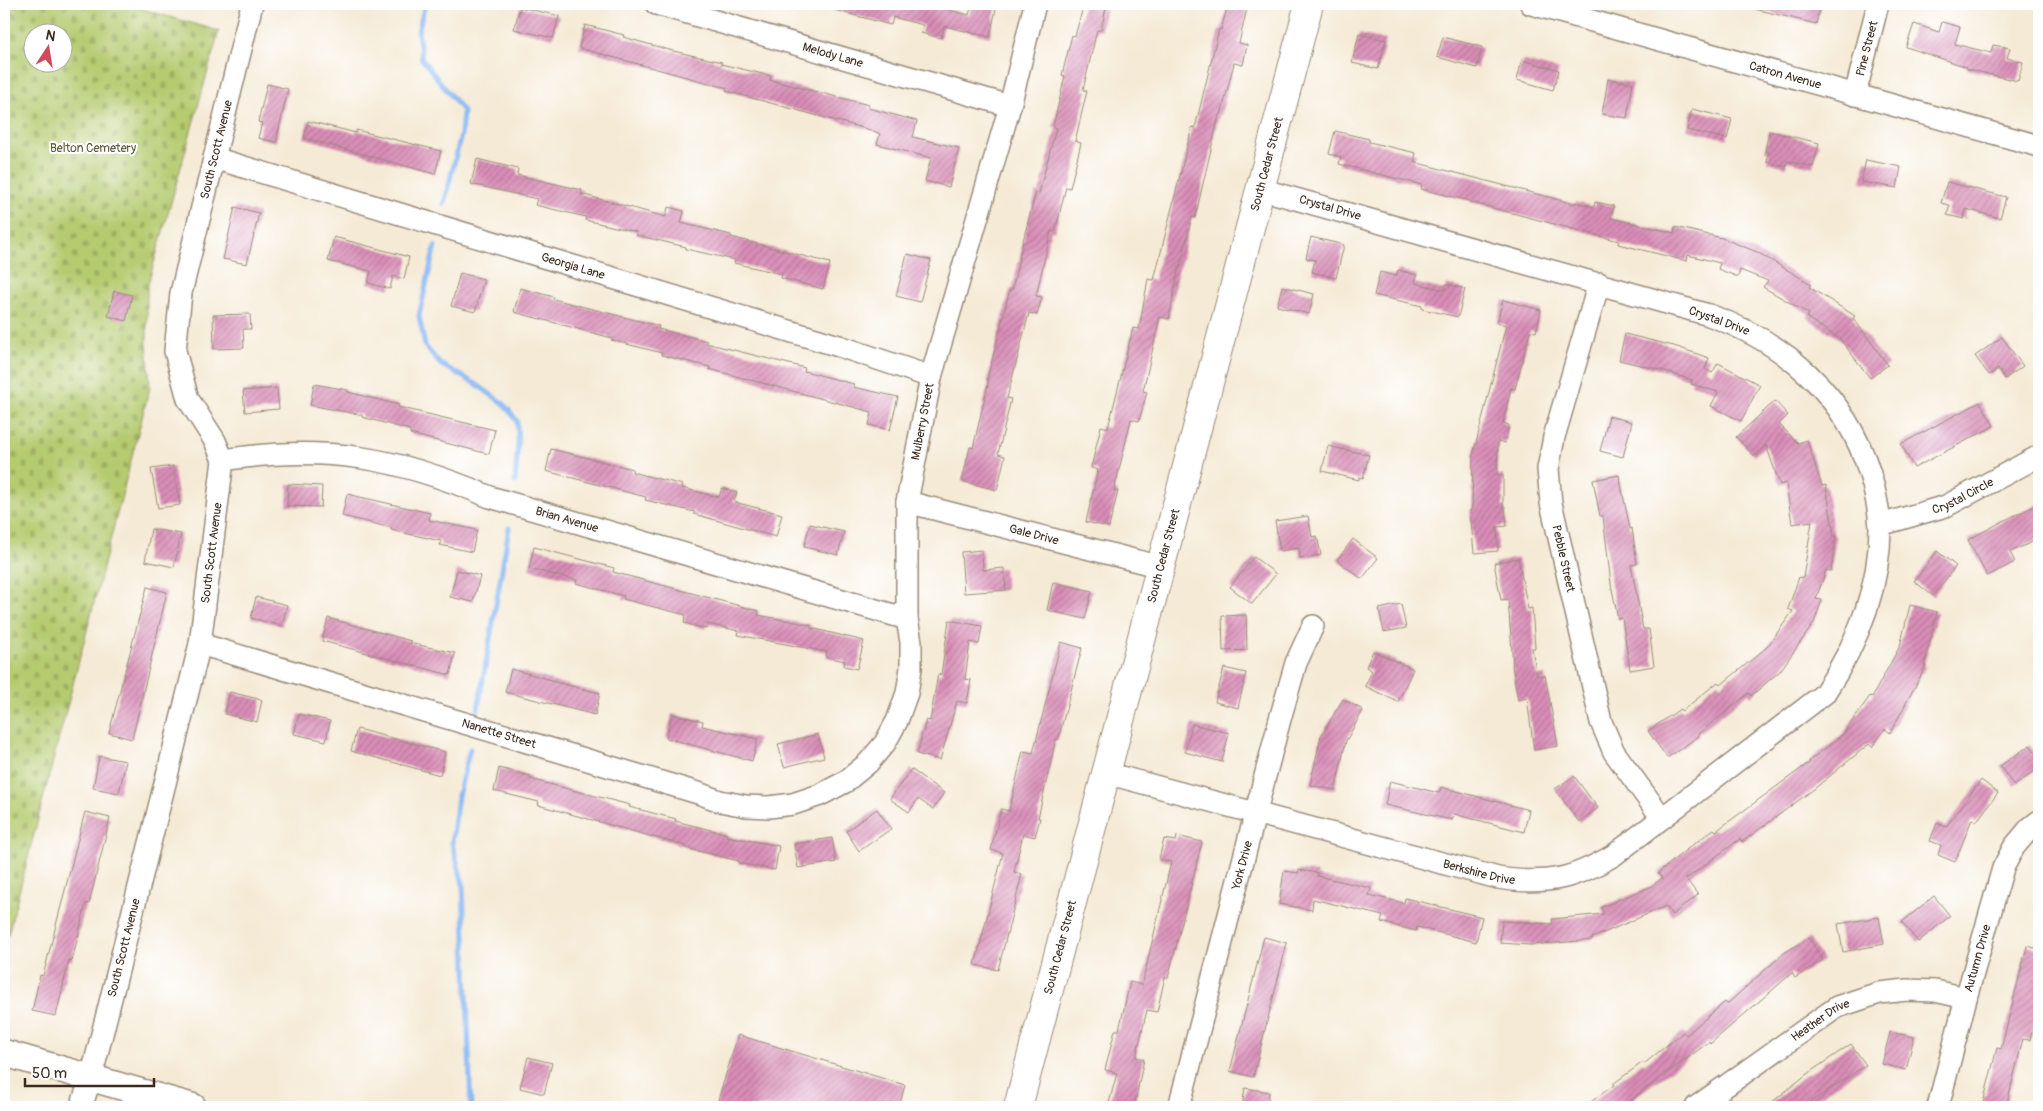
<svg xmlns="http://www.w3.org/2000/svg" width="2043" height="1111" viewBox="0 0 2043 1111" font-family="Pangolin,sans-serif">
	<defs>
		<pattern id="cemetery-stones" width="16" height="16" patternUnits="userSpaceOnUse" patternTransform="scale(1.25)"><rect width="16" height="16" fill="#b5cb6f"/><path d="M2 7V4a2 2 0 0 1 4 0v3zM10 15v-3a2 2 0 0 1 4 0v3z" fill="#9dae60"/></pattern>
		<pattern id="building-hatch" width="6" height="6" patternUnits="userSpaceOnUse" patternTransform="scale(1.25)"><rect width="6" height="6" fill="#da8eb8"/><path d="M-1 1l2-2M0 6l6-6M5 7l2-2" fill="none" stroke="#b27495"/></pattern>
	</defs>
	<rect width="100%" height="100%" fill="#fff"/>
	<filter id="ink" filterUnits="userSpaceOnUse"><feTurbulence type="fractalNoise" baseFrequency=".02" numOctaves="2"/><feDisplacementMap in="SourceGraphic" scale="10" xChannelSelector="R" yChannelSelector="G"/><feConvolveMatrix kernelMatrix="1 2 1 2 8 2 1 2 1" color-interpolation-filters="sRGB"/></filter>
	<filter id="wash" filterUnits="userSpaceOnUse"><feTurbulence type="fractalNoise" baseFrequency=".0096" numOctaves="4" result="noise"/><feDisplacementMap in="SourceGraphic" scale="20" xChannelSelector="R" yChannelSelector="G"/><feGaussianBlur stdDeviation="1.12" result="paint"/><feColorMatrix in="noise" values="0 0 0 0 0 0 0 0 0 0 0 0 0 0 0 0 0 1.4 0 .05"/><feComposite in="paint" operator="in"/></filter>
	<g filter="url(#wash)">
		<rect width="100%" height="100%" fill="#f5ead5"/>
		<path fill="url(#cemetery-stones)" stroke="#787a46" fill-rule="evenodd" d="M4 4H125L219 31 147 288V344L150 387 4 950ZM32 32H62V62H32Z"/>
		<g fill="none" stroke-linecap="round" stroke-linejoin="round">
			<path stroke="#88b8f3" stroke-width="5" d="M425 4 418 32 422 59 463 111 461 135 444 204
				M435 246 419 316 425 346 440 364 476 384 504 404 517 421 518 442 515 482
				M478 709 509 528
				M470 749 458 796 452 843 463 884 471 1107"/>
		</g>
		<g id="blocks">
			<path fill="url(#building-hatch)" d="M832 4H925L969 15 972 4H997L990 37 944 26 941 38 921 33 923 25 893 17 891 25 831 9Z
				M1084 4H1107L1101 30H1097L1083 90 1087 91 1075 141 1081 143 1070 188 1066 187 1055 232 1051 231 1036 296 1042 297 1037 315 1029 313 1007 398 1011 399 998 454 1005 456 997 490 962 481 970 447 973 448 989 380H987L1010 289 1012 290 1024 237 1036 192 1039 193 1056 128 1053 127 1065 76 1062 75 1072 35 1075 36Z
				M1228 4H1248L1239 43 1247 45 1243 65 1234 63 1221 115H1219L1195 218 1192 217 1180 267 1179 266 1169 319 1160 317 1143 391 1147 392 1139 421 1131 419 1114 491H1118L1109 527 1086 522 1098 470 1091 468 1101 426 1108 428 1133 328 1139 329 1148 279 1154 280 1192 127 1195 128 1219 29 1221 30Z
				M1756 4H1821L1816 24 1755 9Z
				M520 7 559 16 553 38 514 29Z
				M1942 22 1960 27 1955 44 1991 53 1993 45 2010 48 2007 58 2023 62 2018 81 1967 69V67L1906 47 1914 24 1939 32Z
				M585 25 624 35 623 37 673 51 722 62 721 64 771 76 770 80 869 105 868 108 917 121 913 137 959 148 949 187 925 181 931 158 877 144 880 134 874 131 726 91 727 88 579 48Z
				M1359 34 1386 40 1378 69 1352 63Z
				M1443 37 1482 47 1477 68 1437 57Z
				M1522 60 1559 70 1553 90 1517 80Z
				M1608 79 1633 83 1627 118 1602 114Z
				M267 84 288 89 276 142 258 138 262 123 258 122Z
				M1692 109 1732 119 1727 139 1687 130Z
				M308 121 356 133V130L441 151 435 174 304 138Z
				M1335 131 1369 139V142L1416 153 1414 162 1575 204V202L1594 207 1595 202 1614 206 1611 218 1674 233 1675 227 1722 238 1757 252 1811 284 1809 287 1855 316 1853 318 1888 365 1870 378 1840 339 1807 318 1809 314 1763 287 1768 281 1740 270 1738 277 1718 269 1720 263 1688 255 1687 261 1618 244 1619 241 1470 202V201L1421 189 1422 185 1339 164 1341 157 1329 154Z
				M1769 131 1819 143 1813 167 1787 161 1786 167 1767 162 1769 152 1765 151Z
				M477 159 518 169 517 175 582 190 581 194 666 217 668 207 684 211 681 223 731 235V237L830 263 823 289 781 278 782 274 734 263 735 260 686 249V247L636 235 637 232 585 220 586 217 535 205 537 199 471 184Z
				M1866 160 1901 167 1897 188 1861 182Z
				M1947 182 2006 197 2000 218 1966 209 1964 219 1947 215 1950 205 1941 203Z
				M235 207 259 213 247 264 223 259Z
				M334 237 409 257 404 279 393 276 390 289 368 283 371 271 328 261Z
				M1311 237 1344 245 1336 278 1312 272 1315 260 1306 258Z
				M907 254 931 260 920 302 896 296Z
				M1398 270 1417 275 1415 283 1445 290 1446 284 1465 289 1458 317 1422 309V306L1374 295 1380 272 1396 276Z
				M460 273 484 279 475 312 451 306Z
				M1282 286 1314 294 1309 314 1277 306Z
				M520 288 554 297 553 299 659 326 658 329 707 341 706 343 805 368 804 371 854 384 853 387 898 397 890 430 869 425 872 412 709 369 710 367 661 355 662 353 611 340 612 338 514 312Z
				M114 291 132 295 126 321 108 316Z
				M1503 300 1541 310 1536 332 1530 331 1515 389 1511 388 1503 423 1509 425 1505 443 1498 441 1497 475H1503V507H1505L1507 526 1497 527 1498 551 1474 553 1470 510H1472L1473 455 1506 325 1497 323Z
				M250 314 251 329H243L244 348 214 349 213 315Z
				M1625 334 1674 346 1709 358 1705 369 1712 373 1718 363 1760 385 1741 421 1711 406 1718 392 1691 384 1692 380 1673 374V373L1619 360Z
				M2002 337 2023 366 2005 379 1998 369 1989 375 1975 356Z
				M314 384 348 390V392L399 405 398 407 495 430 489 454 410 434V430L362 417V415L310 405Z
				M277 388 279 409 245 412 243 391Z
				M1775 401 1788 415 1779 424 1798 443 1807 440 1822 486 1826 485 1834 536H1836L1831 571 1826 570 1816 599 1822 600 1814 623 1780 671 1751 696 1749 693 1698 734 1699 736 1667 758 1648 731 1680 709 1682 711 1718 682 1721 685 1767 647 1793 611 1788 609 1799 577 1803 578 1812 521 1792 524 1786 483 1780 485 1766 445 1754 456 1736 437Z
				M1980 402 1994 426 1914 468 1901 444Z
				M1609 416 1632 422 1623 457 1600 451Z
				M1328 446 1369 455 1363 478 1359 477V480L1322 471Z
				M551 449 633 469 632 472 683 485 682 488 719 497 722 488 737 492 734 502 782 514 776 537 694 514 695 512 645 500 646 497 546 471Z
				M173 466 180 505 158 508 151 469Z
				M1619 475 1630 529 1632 528 1637 564 1631 565 1643 629H1649L1654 666 1630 670 1622 618 1618 619 1611 584 1603 516H1600L1593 480Z
				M288 484 322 486 321 507 287 506Z
				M347 494 430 513 429 520 477 530 472 552 440 545 441 541 391 530 392 528 342 516Z
				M2039 504V539L2010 552 2015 562 1987 576 1968 540 2005 520Z
				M1308 516 1312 537 1317 536 1321 555 1300 558 1299 548 1280 551 1275 521Z
				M810 524 844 532 838 555 804 547Z
				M151 529 181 534 174 567 145 561Z
				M1353 539 1378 558 1362 579 1337 560Z
				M534 547 614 568 613 572 759 611 758 615 811 625V628L864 641 857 669 844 666 845 661 826 657 827 652 738 635 739 631 708 624 706 629 684 623 686 615 623 599 624 596 576 583 577 580 529 569Z
				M982 550 983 570 1004 568 1006 590 964 593 961 552Z
				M1937 551 1956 566 1933 596 1914 581Z
				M1254 557 1276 574 1252 604 1230 587Z
				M1518 558 1528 609 1532 608 1535 648H1532L1537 676 1545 675 1558 746 1534 750 1527 698 1518 700 1512 665 1513 664 1508 599 1501 600 1494 563Z
				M457 570 480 576 473 602 450 597Z
				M1053 582 1092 591 1085 619 1047 610Z
				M147 587 167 592 132 739 109 733Z
				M256 597 287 605 282 626 251 618Z
				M1401 604 1406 628 1384 632 1379 609Z
				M1910 605 1937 612 1924 666H1926L1890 733 1885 729 1872 747 1869 744 1814 789 1742 842 1740 839 1686 879 1698 895 1672 915 1666 906 1592 938V940L1531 945 1500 943 1502 921 1553 924 1552 919 1604 914 1601 907 1650 887 1662 878 1658 873 1686 850 1714 829 1716 831 1810 762 1809 761 1843 734 1870 696 1872 697 1900 646Z
				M1246 615 1247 650 1223 651 1222 616Z
				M328 618 411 641 410 643 455 653 450 675 322 641Z
				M949 620 982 626 979 644 970 642 965 679 971 680 967 703 957 701 940 760 917 754 926 720 930 721 938 674 941 675Z
				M1061 642 1082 648 1058 740 1056 739 1038 818H1040L1035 837 1023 834 1014 872 1022 874 998 970 975 965 1003 853 991 850 1001 809 1009 811 1023 751 1033 753Z
				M1373 651 1413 669 1398 702 1365 686 1372 671 1366 667Z
				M1224 668 1246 673 1238 708 1215 702Z
				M511 669 552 680 551 681 600 693 595 715 505 692Z
				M230 692 262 700 257 722 225 714Z
				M1343 699 1363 710 1346 741 1335 790 1310 785 1321 736Z
				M299 714 330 721 326 741 294 734Z
				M672 714 703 721 702 726 758 739 752 761 666 738Z
				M1192 724 1229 733 1222 762 1185 752Z
				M357 729 445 752 440 775 351 751Z
				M818 734 824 757 784 767 778 744Z
				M2030 745 2039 758V768L2014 786 2000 766Z
				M99 756 126 761 119 793 93 788Z
				M499 768 531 776 530 779 630 805 629 807 676 819 675 821 727 834 726 836 779 846 775 870 738 863 739 861 686 848V846L538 805 539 802 494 791Z
				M911 769 944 793 933 809 918 799 909 812 890 799Z
				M1574 776 1598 808 1579 822 1555 789Z
				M1981 780 1998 793 1976 822 1972 819 1955 862 1938 855 1941 845 1930 841 1937 823 1946 827Z
				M1390 781 1439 793 1441 787 1529 810 1524 832 1454 814 1452 820 1385 805Z
				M877 809 891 829 859 851 846 831Z
				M85 812 110 818 89 904 86 903 72 961 69 960 56 1016 32 1011 40 975 43 976Z
				M1177 836 1202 842 1168 978 1165 977 1157 1012 1147 1010 1136 1057 1144 1059 1134 1107H1108L1117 1073 1105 1070 1115 1030H1119L1130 982 1142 985 1171 862 1159 859 1164 839 1176 841Z
				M832 838 836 862 798 868 794 844Z
				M1299 870 1318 873 1317 876 1371 888 1369 895 1404 903 1405 898 1482 917 1476 942 1417 927 1416 931 1381 922 1383 916 1313 899 1312 910 1279 904 1284 871 1298 873Z
				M1934 896 1950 916 1918 942 1902 922Z
				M1879 917 1884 944 1843 952 1838 924Z
				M1264 937 1287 943 1253 1077 1230 1071Z
				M1809 938 1823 960 1795 978 1792 973 1710 1044 1709 1042 1622 1107H1584L1614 1085 1613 1084 1643 1062 1644 1064 1683 1032 1686 1035 1725 1002 1727 1004 1784 953Z
				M2027 946 2039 949V1003L2030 1040 2023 1039 2006 1107H1982L1997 1048 2001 1049Z
				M1890 1032 1914 1037 1906 1070 1882 1064Z
				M738 1035 905 1085 899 1107H716Z
				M1851 1044 1866 1065 1803 1107H1766L1807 1074Z
				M528 1057 552 1063 544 1094 520 1088Z
				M1245 1088 1269 1092 1267 1107H1242Z"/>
		</g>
	</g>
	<g filter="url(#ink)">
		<use href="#blocks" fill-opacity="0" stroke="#988a7a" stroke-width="1"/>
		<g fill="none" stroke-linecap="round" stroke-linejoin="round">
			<g stroke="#988a7a" stroke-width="24">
				<g id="minor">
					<path id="s1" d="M656 4 1010 106"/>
					<path id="s2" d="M1531 4 2039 146"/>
					<path id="s3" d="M1855 95 1878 4"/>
					<path id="s4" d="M214 158 839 346 931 377"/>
					<path id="s5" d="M1599 283 1554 437 1548 469 1551 503 1601 722 1614 752 1662 818"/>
					<path id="s6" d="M223 460C323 444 397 457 490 497L907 619"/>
					<path id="s7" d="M907 502 1161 567"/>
					<path id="s8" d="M1880 525 1946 506 2039 456"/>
					<path id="s9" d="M200 644 698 793 720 801 746 806 769 807 793 804 820 795 845 782 868 763 885 743 897 721 907 693 911 668V642L907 619V502L931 377 1010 106 1035 4"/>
					<path id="s10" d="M1106 773 1498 878C1546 885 1572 880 1614 855L1824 694C1858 643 1880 588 1880 527 1879 509 1875 491 1870 474 1846 395 1785 342 1709 315L1260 189"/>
					<path id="s11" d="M81 1107 91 1078 200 644 223 460 215 441 188 399 175 351 181 293 252 4"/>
					<path id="s12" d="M1179 1107 1280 719 1296 663 1313 626"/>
					<path id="s13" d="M1696 1107 1837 1007 1879 993 1907 990 1935 991 1966 998"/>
					<path id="s14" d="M1938 1107 1966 998 2003 868 2014 847 2030 828 2039 821"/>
				</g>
			</g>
			<g stroke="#988a7a" stroke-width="29">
				<path id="tertiary" d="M4 1053 193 1107"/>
			</g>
			<g stroke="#988a7a" stroke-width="30">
				<g id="secondary">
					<path id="s15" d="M1018 1107 1309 4"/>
				</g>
			</g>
			<use href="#minor" stroke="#fff" stroke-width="21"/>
			<use href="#tertiary" stroke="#fff" stroke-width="26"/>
			<use href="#secondary" stroke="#fff" stroke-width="28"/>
		</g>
	</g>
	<g text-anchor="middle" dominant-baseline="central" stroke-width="4" stroke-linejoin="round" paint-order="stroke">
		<g font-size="12" fill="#3b2a1e" stroke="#fff">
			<text stroke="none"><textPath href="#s3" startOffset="48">Pine Street</textPath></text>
			<text stroke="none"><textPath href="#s1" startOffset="184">Melody Lane</textPath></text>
			<text stroke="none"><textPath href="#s2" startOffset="264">Catron Avenue</textPath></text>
			<text stroke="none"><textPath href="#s11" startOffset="990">South Scott Avenue</textPath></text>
			<text stroke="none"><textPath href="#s15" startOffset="975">South Cedar Street</textPath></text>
			<text transform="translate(1330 208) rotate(16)">Crystal Drive</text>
			<text stroke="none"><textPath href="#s4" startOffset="375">Georgia Lane</textPath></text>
			<text transform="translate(1719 321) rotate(20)">Crystal Drive</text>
			<text stroke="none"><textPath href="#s9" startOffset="1058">Mulberry Street</textPath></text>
			<text stroke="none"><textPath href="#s8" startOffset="88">Crystal Circle</textPath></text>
			<text stroke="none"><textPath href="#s6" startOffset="354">Brian Avenue</textPath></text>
			<text stroke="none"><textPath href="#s7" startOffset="131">Gale Drive</textPath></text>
			<text stroke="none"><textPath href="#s11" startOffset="570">South Scott Avenue</textPath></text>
			<text stroke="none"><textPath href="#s15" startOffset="570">South Cedar Street</textPath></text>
			<text stroke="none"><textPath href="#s5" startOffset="284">Pebble Street</textPath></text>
			<text stroke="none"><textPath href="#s9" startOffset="312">Nanette Street</textPath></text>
			<text stroke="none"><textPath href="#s12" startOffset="250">York Drive</textPath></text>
			<text stroke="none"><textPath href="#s10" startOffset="386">Berkshire Drive</textPath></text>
			<text stroke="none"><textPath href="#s15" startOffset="165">South Cedar Street</textPath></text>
			<text stroke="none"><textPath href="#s11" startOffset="165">South Scott Avenue</textPath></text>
			<text stroke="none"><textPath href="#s14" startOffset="154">Autumn Drive</textPath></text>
			<text stroke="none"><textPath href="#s13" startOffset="152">Heather Drive</textPath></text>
		</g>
		<g font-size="12" fill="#605a36" stroke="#fff">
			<text x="93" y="148">Belton Cemetery</text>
		</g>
	</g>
	<rect width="2043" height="1111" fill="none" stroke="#fff" stroke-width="20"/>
	<g transform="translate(48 48) rotate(12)"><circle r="24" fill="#ffffff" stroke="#b1aaa5"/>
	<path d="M0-4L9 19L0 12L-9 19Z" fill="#d1495b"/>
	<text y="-8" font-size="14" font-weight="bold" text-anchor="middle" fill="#3b2a1e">N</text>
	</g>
	<path d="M25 1078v8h129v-8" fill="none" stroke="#3b2a1e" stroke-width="2.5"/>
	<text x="32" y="1078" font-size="15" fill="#3b2a1e" stroke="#ffffff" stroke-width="4" paint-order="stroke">50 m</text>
</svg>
